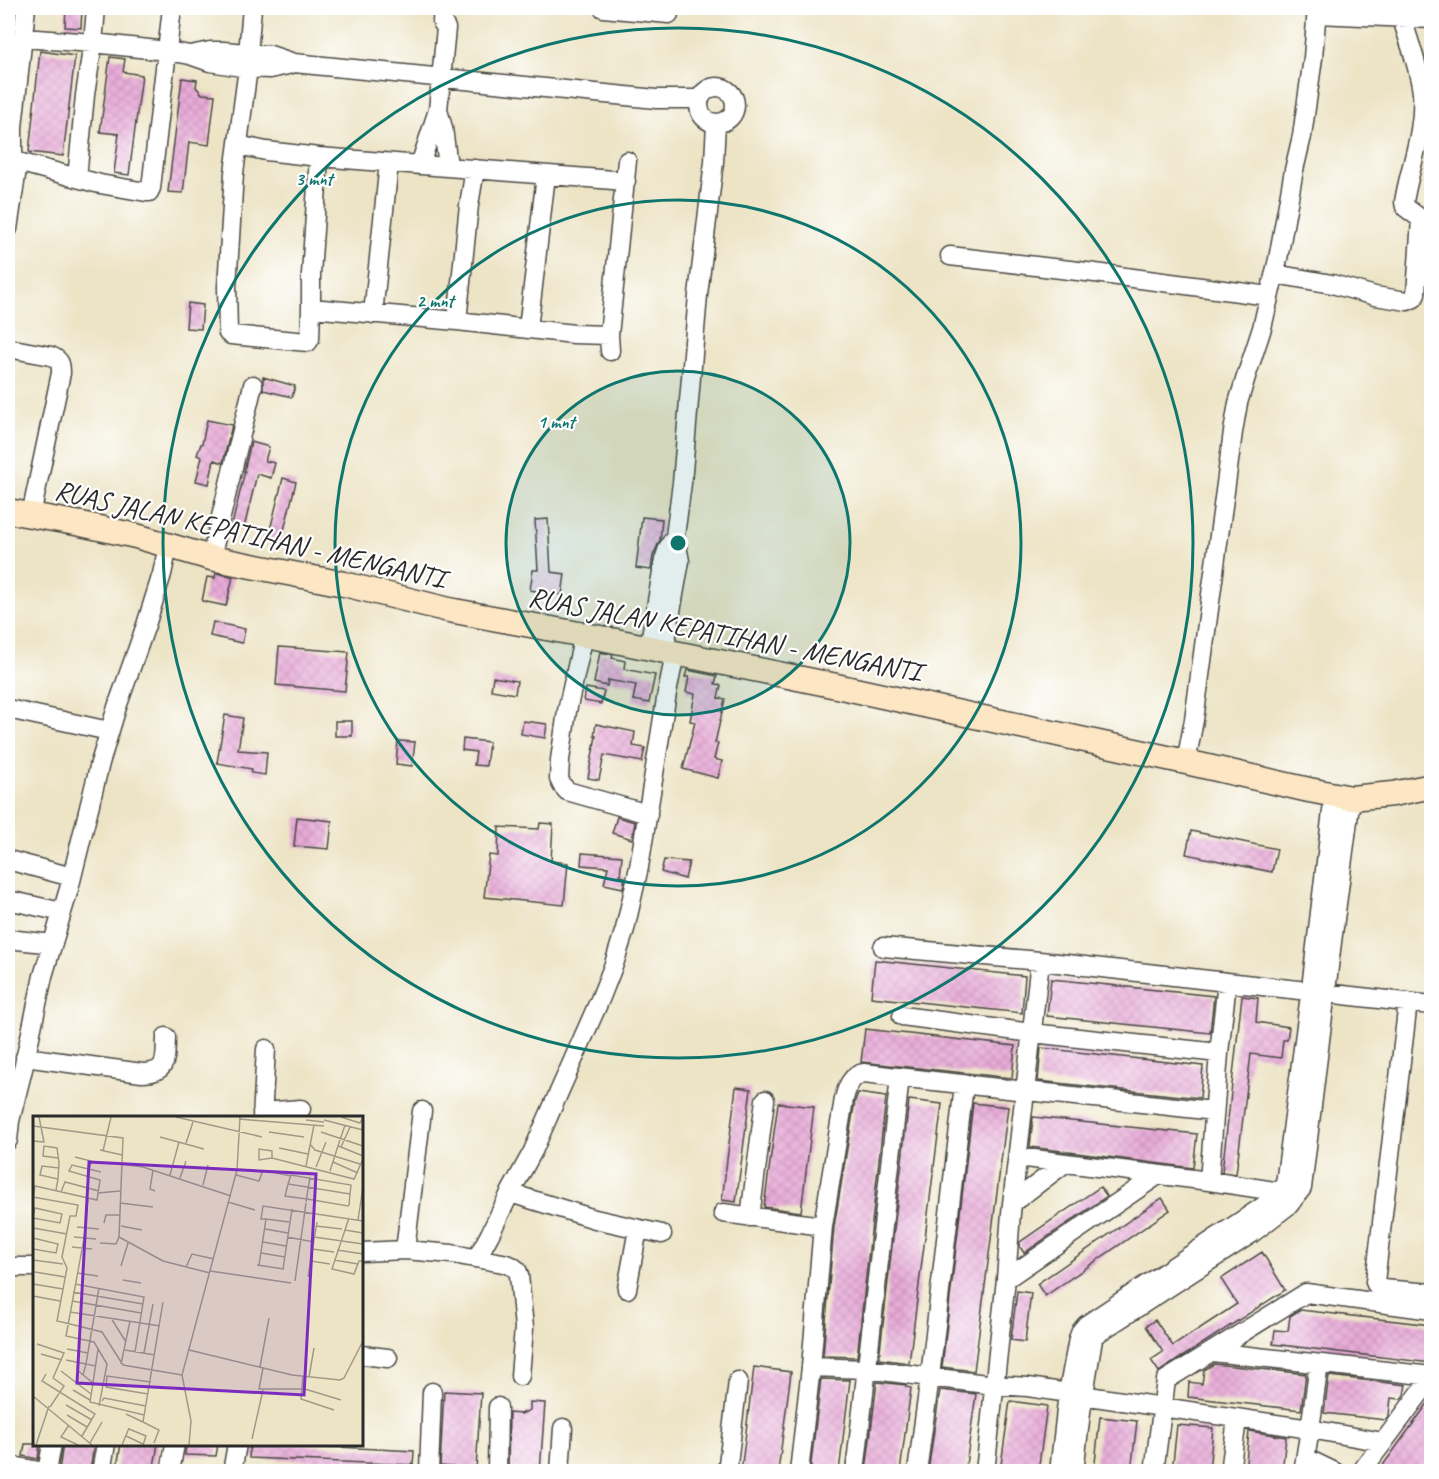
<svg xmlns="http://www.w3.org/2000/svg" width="1439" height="1479" viewBox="0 0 1439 1479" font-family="Caveat,sans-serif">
	<defs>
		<pattern id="building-cross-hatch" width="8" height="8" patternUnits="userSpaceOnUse" patternTransform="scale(1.5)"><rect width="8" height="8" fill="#e8abd8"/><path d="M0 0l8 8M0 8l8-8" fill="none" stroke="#c793ba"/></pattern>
	</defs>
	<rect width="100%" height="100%" fill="#fff"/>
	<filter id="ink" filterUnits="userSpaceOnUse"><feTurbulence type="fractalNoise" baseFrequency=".0167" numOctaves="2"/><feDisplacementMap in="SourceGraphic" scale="12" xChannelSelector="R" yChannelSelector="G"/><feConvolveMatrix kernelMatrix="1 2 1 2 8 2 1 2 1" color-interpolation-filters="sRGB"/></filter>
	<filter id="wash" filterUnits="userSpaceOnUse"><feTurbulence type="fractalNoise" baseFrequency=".008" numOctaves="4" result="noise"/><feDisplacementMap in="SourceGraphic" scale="24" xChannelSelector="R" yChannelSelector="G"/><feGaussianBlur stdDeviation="1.35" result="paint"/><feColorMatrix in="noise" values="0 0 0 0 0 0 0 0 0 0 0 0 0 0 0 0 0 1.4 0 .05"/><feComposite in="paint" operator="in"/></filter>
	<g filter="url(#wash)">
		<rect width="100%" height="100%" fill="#ede4c6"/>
		<g id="blocks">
			<path fill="url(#building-cross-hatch)" d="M66 8H82L81 28 65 27Z
				M40 51 75 56 63 156 29 152Z
				M110 57 125 59 123 72 142 75 129 175 114 173 119 134 100 132Z
				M182 78 197 80 196 87 202 94 215 95 209 145 189 142 183 193 168 192Z
				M188 303 203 305 201 329 186 328Z
				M263 377 295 386 292 397 263 390Z
				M207 420 232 425 223 463 214 460 209 484 196 481 202 457 197 455 201 444H202Z
				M251 442 269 447 265 461 275 463 271 478 257 474 244 528 232 525 245 471H244Z
				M283 478 296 482 281 542 268 538Z
				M642 517 662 519 660 540 653 556 651 570 636 568Z
				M548 519 551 572 565 574 562 595 530 590 533 570H538L535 520Z
				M216 573 233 577 226 606 202 601 207 577 215 578Z
				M213 622 245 629 242 643 210 636Z
				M279 647 349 652 345 691 276 685Z
				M600 652 613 655 612 658 625 661 624 669 655 675 649 703 633 700 636 685 608 680 607 686 594 683Z
				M687 670 717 676 715 684 721 685 718 698 725 699 715 743H718L714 759 722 761 718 778 683 769 695 722 690 721 695 694 686 692 689 677H685Z
				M493 677 517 681 515 694 491 690Z
				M586 688 604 691 601 704 584 701Z
				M225 715 243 718 238 750 267 752 265 775 251 773 252 769 217 763Z
				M335 721H352V736H335Z
				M523 721 547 724 545 738 521 734Z
				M596 724 635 732 633 746 645 748 642 762 604 755 599 780 588 778 596 736H594Z
				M463 739 489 742 486 766 474 765 476 752 462 750Z
				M398 741 415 742 412 766 396 764Z
				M297 817 332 821 329 849 294 846Z
				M617 817 635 822 632 839 612 833Z
				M540 823 553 824 551 861 568 863 564 905 484 897 489 855 498 856 499 827 539 829Z
				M1191 831 1277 849 1272 872 1186 854Z
				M582 853 622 856 620 876 625 877 623 888 604 884 608 867 581 865Z
				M664 860 689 862 685 879 661 872Z
				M875 960 1025 976 1022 1013 871 997Z
				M1051 979 1214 996 1210 1033 1047 1016Z
				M1242 996 1258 998 1256 1022 1289 1027 1287 1040H1283L1281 1058 1251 1054 1236 1174 1222 1172Z
				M865 1029 1015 1046 1012 1078 861 1062Z
				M1041 1048 1203 1066 1200 1098 1038 1081Z
				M736 1087 751 1089 736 1202 722 1200Z
				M858 1093 886 1097 857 1357 823 1356 834 1227 855 1101Z
				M909 1100 942 1104 909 1363 879 1359Z
				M778 1103 814 1107 801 1212 764 1207Z
				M973 1103 1008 1107 974 1371 942 1367Z
				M1033 1117 1197 1134 1193 1168 1030 1147Z
				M1100 1187 1107 1196 1024 1253 1020 1247V1242Z
				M1162 1198 1170 1210 1045 1296 1037 1284Z
				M1262 1252 1285 1290 1159 1372 1151 1360 1163 1352 1146 1326 1155 1320 1173 1346 1237 1304 1221 1279Z
				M1017 1291 1031 1293 1025 1342 1011 1340Z
				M1300 1310 1431 1325V1363L1273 1344 1275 1330 1288 1331 1290 1316Z
				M1214 1364 1306 1374 1301 1410 1188 1397 1189 1382 1202 1384 1204 1370Z
				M754 1367 791 1372 778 1472 756 1469 755 1472H741Z
				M1329 1376 1406 1385 1404 1395 1401 1399 1391 1398 1389 1415 1386 1420 1324 1413Z
				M821 1379 850 1380 839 1472H810Z
				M877 1382 906 1385V1387L911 1388 900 1472 866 1471Z
				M940 1390 976 1394 965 1472H928Z
				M444 1391 481 1393 476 1469 440 1466Z
				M1431 1399V1461L1424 1472H1378Z
				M1010 1401 1047 1406 1038 1472H1000Z
				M530 1402 545 1403 540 1472H508L509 1413 521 1414 530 1410Z
				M1100 1417 1137 1421 1131 1472H1094Z
				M1177 1425 1213 1428 1209 1472H1172Z
				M1249 1431 1286 1437 1282 1472H1245Z
				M25 1444H40L38 1459 23 1456Z
				M63 1444H94L90 1472H59Z
				M121 1444H158L153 1472H116Z
				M186 1444H218L216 1456 185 1455Z
				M250 1444H281L414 1451 413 1465 249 1458Z"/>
		</g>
	</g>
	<g filter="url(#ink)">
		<use href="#blocks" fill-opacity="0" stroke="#484742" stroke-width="1.5"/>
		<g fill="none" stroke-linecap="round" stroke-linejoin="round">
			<g stroke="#484742" stroke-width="21">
				<path id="minor" d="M26 8 13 127V152L14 159 18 162 77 178 85 95 93 43 96 8
					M252 8 248 53V68L234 173 227 287 228 333 231 335 308 342 310 339 311 308 457 321 574 334 609 335
					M603 8 669 14
					M1317 14 1432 19
					M23 38 93 43 167 51 190 55 210 62 248 68 270 69 292 64
					M190 55 210 51H223L270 55 294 63 656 99H700
					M699 105a18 18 0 1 1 36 0a18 18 0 1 1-36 0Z
					M438 110 443 128 448 166
					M238 145 266 151 319 157 626 181
					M420 165 438 110 446 28 442 22 443 8
					M77 178 100 184 146 192H149L151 188 172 8
					M8 229 18 162
					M950 256 1095 273 1269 296
					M1275 274 1332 284 1375 296 1407 301 1414 298 1416 294 1421 219 1405 207 1404 202C1410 165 1425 131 1422 93 1419 64 1406 35 1399 8
					M311 308V274L319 157
					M373 314 389 163
					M457 321 469 205 475 169
					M528 329 546 175
					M8 348 51 356C60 360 61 363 61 373L31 515
					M610 351 609 335 627 161
					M211 558 253 385
					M584 635 567 711 560 760 559 779 562 785 567 791 648 814
					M649 648 664 560 668 548 675 536 682 483 698 295 714 162 716 123
					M664 651 680 561 675 536
					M8 709 109 731
					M1186 762 1194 720 1233 432 1238 403 1245 380 1262 328 1278 259 1294 170 1302 136 1313 58 1317 8
					M8 860 72 877
					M8 900 62 912
					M8 939 53 944
					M883 947 1040 961 1432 1005
					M1408 1002 1375 1282 1377 1286 1382 1289 1432 1293
					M902 1016 1032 1033 1219 1053
					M25 1057 142 1073C169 1073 165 1058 166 1037
					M262 1112 301 1109
					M262 1118 266 1049
					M8 1140 10 1121 24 1065 43 976 69 889 100 763 117 707 146 625 162 574 168 546
					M1018 1157 1209 1181 1281 1192 1289 1195
					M1209 1181 1219 1053 1227 982
					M510 1193 595 1219 662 1234
					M1012 1203 1065 1163
					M723 1213 823 1226
					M750 1217 765 1100
					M405 1250 422 1111
					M362 1252 405 1250 452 1254 503 1263 512 1266 517 1270 519 1275 524 1328 520 1376
					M477 1258 490 1234 510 1193 533 1151 601 997 614 964 625 929 639 867 667 693 675 654
					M8 1267H34
					M1006 1279 1158 1175
					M627 1289 638 1229
					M1212 1352 1432 1376
					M362 1355 388 1358
					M1319 1364 1310 1429 1383 1442
					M811 1367 866 1369 994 1385 1028 1387 1310 1429 1303 1472
					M1306 1458 1335 1472
					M8 1465 44 1472
					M47 1472 52 1444
					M101 1472 106 1444
					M170 1472 175 1444
					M232 1472 237 1444
					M429 1472 432 1392
					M497 1472 498 1407
					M560 1472 563 1428
					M727 1472 738 1381
					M799 1472 811 1367 823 1226 844 1099C847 1087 851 1075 864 1073 981 1087 1098 1098 1214 1111
					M855 1472 900 1077
					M917 1472 930 1377 964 1085
					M985 1472 1006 1279 1011 1213 1040 961
					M1059 1472 1068 1393 1078 1339 1081 1331 1086 1325 1274 1199 1281 1192 1285 1184 1312 980 1334 794
					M1074 1472 1081 1412 1093 1339 1095 1335 1251 1234 1289 1205 1302 1188 1332 942 1351 798
					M1154 1472 1166 1380 1306 1293 1432 1310
					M1230 1472 1237 1419
					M1361 1472 1432 1377"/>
			</g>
			<g stroke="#484742" stroke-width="27">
				<path id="secondary" d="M8 511 81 524 136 536 211 558 344 584 449 610 606 639 827 684 1186 762 1309 790 1351 798 1393 794 1432 786"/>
			</g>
			<use href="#minor" stroke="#fff" stroke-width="18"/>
			<use href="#secondary" stroke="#fce6c4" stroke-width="24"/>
		</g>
	</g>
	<circle cx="678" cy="543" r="172" fill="#0f766e" fill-opacity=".12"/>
	<g fill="none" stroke="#0f766e" stroke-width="3">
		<circle cx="678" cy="543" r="172"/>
		<circle cx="678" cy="543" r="343"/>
		<circle cx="678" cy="543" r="515"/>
	</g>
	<g text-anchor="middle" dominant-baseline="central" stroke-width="4.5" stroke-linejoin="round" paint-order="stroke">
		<g font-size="28" fill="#2b2b2b" stroke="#fff">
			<text transform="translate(250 534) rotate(13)">RUAS JALAN KEPATIHAN - MENGANTI</text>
			<text transform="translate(725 634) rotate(11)">RUAS JALAN KEPATIHAN - MENGANTI</text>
		</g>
	</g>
	<g transform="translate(33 1116)">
		<rect width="330" height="330" fill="#ede4c6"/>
		<path fill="none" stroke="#9f9a88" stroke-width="1.5" d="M143 1 229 21M308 1 327 7 330 1M206 3 291 10M273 4 291 6M291 4 330 14M0 10 90 22 86 121 83 128 67 127M236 16 271 21M288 16 330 30M127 21 171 33M0 25 11 26 6 1M153 27 160 6M277 28 282 34 327 48M305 30 312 9M308 31 330 40M246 32 275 38M67 34 89 39M70 35 78 1M42 41 58 45 56 54M25 42 10 40 11 30 24 32 26 47 25 63M239 42V35L226 33V44L239 42 321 63 330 43M300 46 325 57M80 47 110 51 198 80M273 50 281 9M283 51 293 26M120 54 117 73 122 75M297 55 305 30 308 31 317 11M239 56 258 60M137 59 146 26M203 59 226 65 230 54M147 62 153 45M255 68 252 80 274 83 315 90 316 89 317 78 318 69 258 59 255 68 317 78M170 69 175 49M23 74 25 63 7 59 9 50 26 52M28 76 32 66 66 75M65 77 87 75M0 81 45 89 43 100H37L29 141 34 152 24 205 33 207M55 82 52 117 33 220 61 226 74 248 66 290M0 83 2 70 64 84 67 64 36 55 39 49 68 56M195 86 222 94M273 86 277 61M87 87 120 91M0 100 2 92 29 98 27 107 0 102M316 102 299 153 321 158 326 145H330M233 103 256 106M325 104 330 71M71 107 73 99H87M88 110 109 114M283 110 309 113M44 111 66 113M0 112 34 118M232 113 255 117M312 114 330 117M41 121 63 123M86 121 130 145 177 157M254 121 281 126M281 121 330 128M0 122 25 128 23 137 0 133M230 126 253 130M39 131 59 133M279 133 301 136M304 134 330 138M228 137 252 141M0 144 30 148M301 144 325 148M278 145 297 148M224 149 251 153M226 149 233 103H228L230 90 330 105M88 150 95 127M153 151 159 138 181 143M250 153 259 93M177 155 258 167M2 156 32 161M44 157 65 160M275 161 284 106M90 164 108 167M262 165 273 87M0 168 30 173M42 168 111 181 102 236M40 176 110 188M0 180 27 185M39 185 108 197M37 196 127 210M78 202 93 226M33 207 69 216 90 249 149 259M4 228 31 237 20 262M34 233 55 237M92 234 122 239M156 234 259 259 307 264 311 262 330 225M111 237 120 188M8 238 29 244M33 244 53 248 66 172M88 248 97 205M227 251 236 202M230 252 226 273H272L308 284M44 254 60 267 57 286 111 299M28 255 58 278M13 258 9 265 62 298 49 320M50 259 53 248 63 250M270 260 268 283 301 294M276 261 281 232M60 267 65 233M40 274 57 284M115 278 73 271 74 260 118 266M0 280 59 329M69 285 71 282 113 290M33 289 59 304M17 291 31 270 20 262M93 298 110 306M34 299 54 311M36 309 28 321 45 329M96 313 113 320 110 329M93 320 110 328M219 323 230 274M57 327 69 306M121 327 126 314 110 306 130 186M3 329 16 290M89 329 96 312M156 329 158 305 149 259 204 54 207 1"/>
		<path fill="#7b2cbf" fill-opacity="0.15" stroke="#7b2cbf" stroke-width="3" d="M56 46 283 58 271 279 44 267Z"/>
		<rect width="330" height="330" fill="none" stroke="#2b2b2b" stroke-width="3"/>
	</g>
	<circle cx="678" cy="543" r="9" fill="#0f766e" stroke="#fff" stroke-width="3"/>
	<g font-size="18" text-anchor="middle" font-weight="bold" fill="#0f766e" stroke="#fff" stroke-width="4.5" stroke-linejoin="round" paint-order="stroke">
		<text x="314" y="185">3 mnt</text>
		<text x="435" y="307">2 mnt</text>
		<text x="556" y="428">1 mnt</text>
	</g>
	<rect width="1439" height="1479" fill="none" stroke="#fff" stroke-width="30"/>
</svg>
